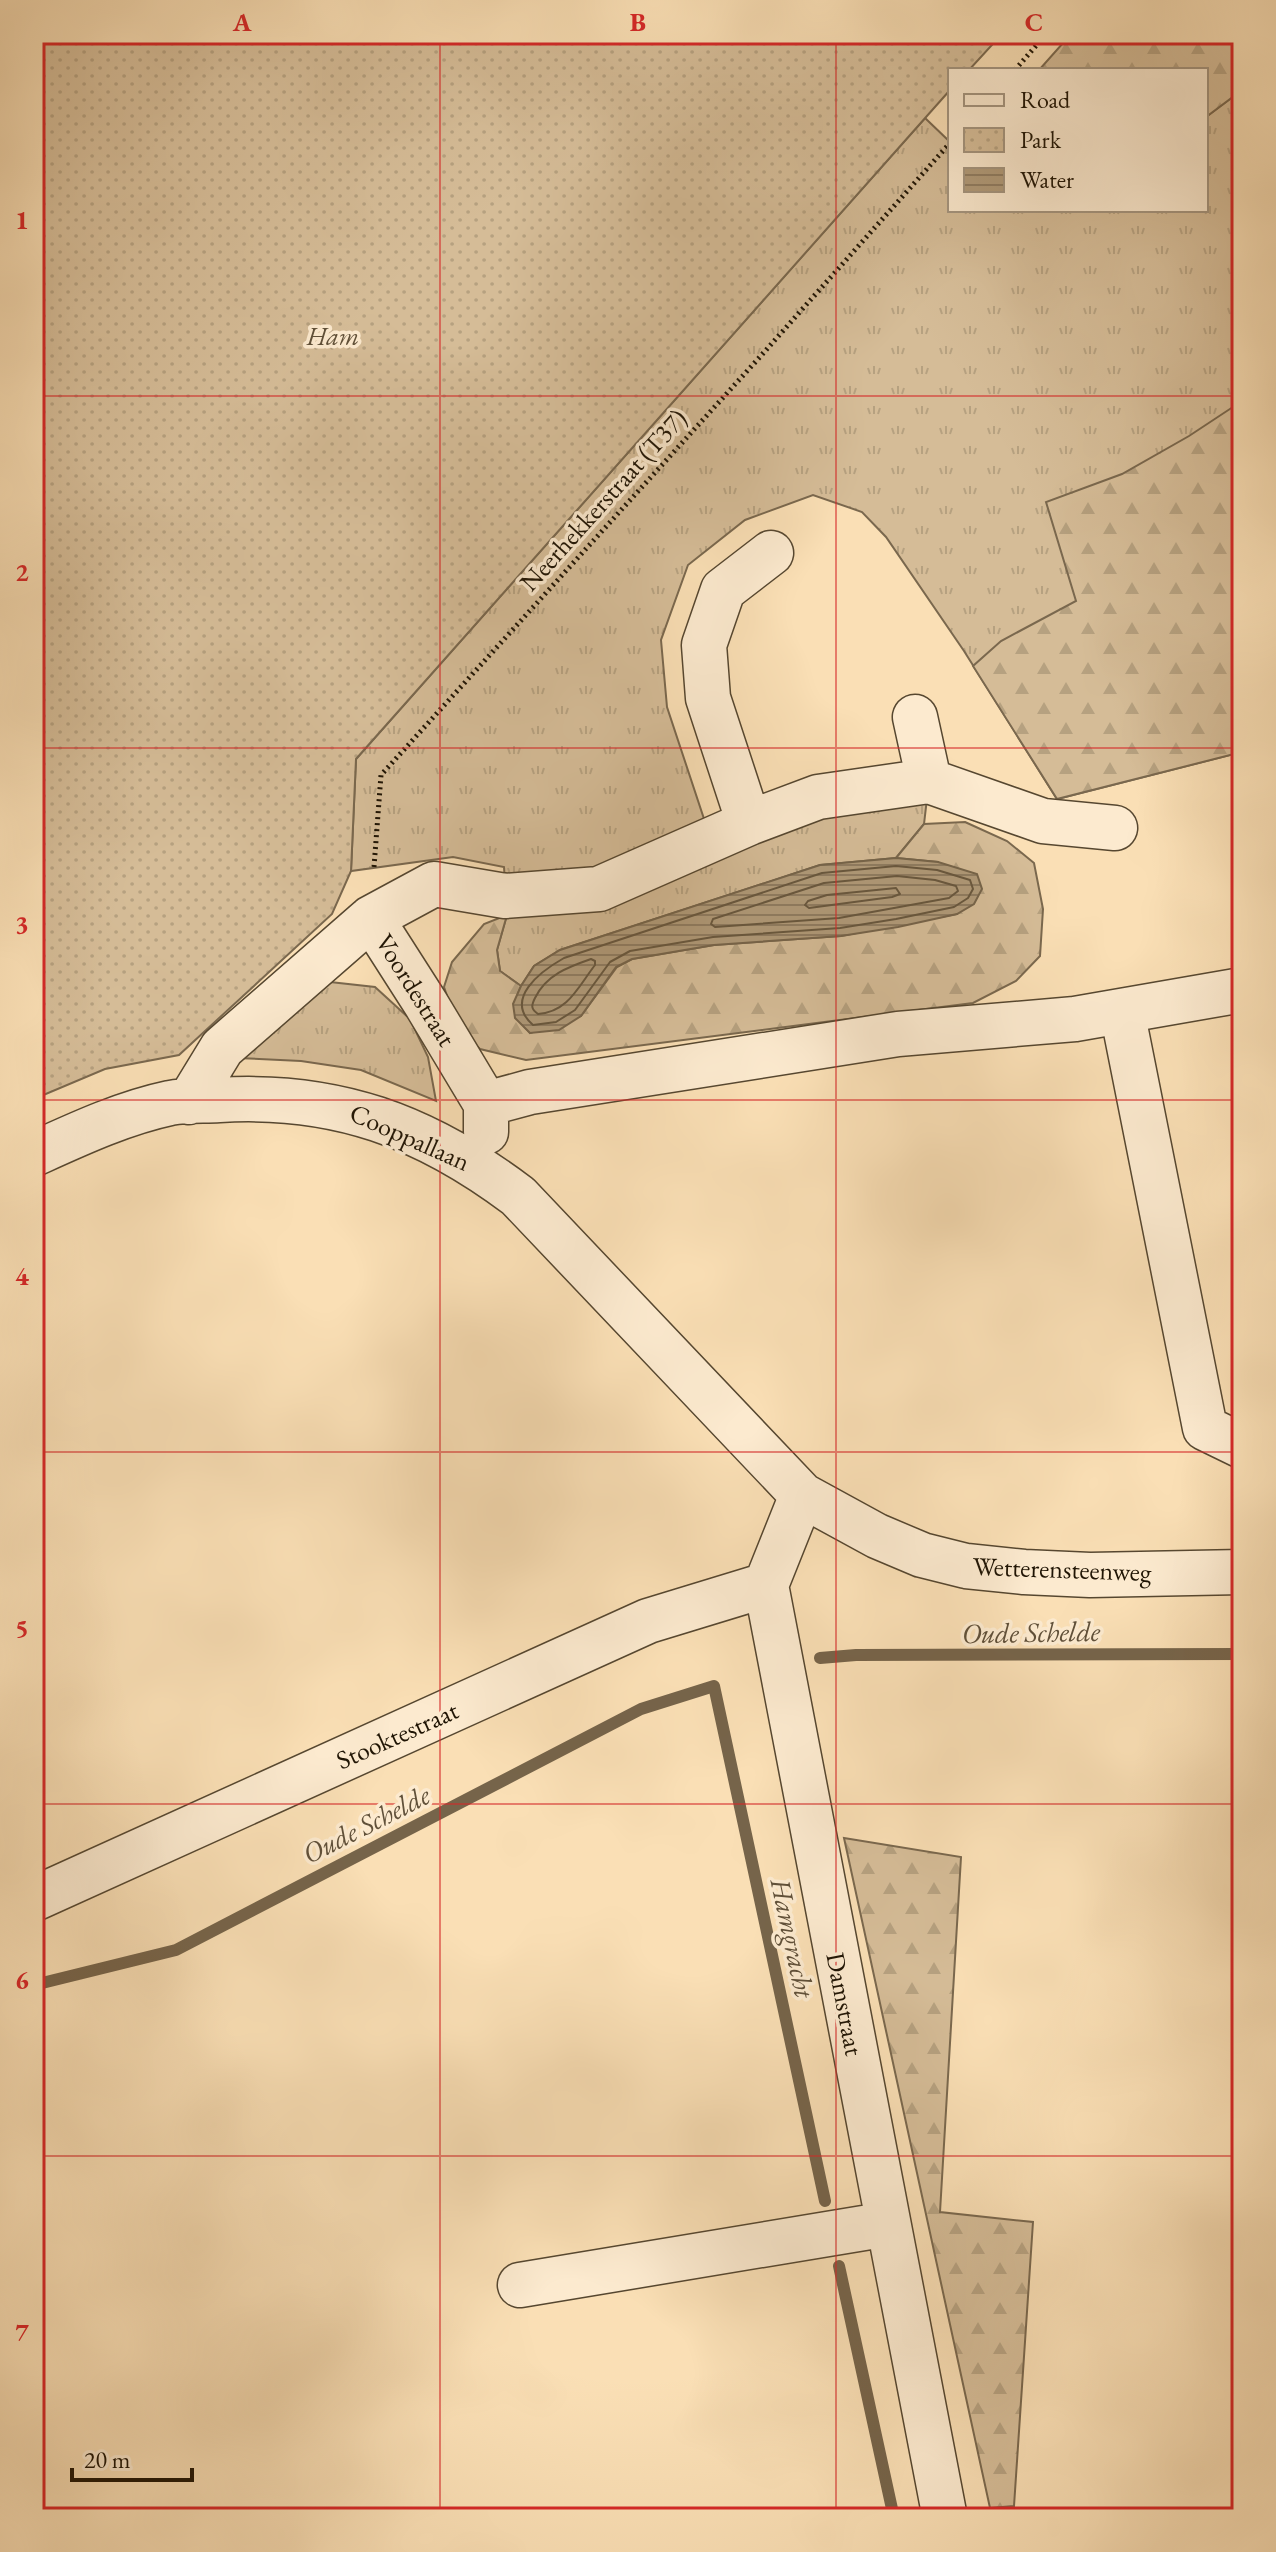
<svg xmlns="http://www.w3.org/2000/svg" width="1276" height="2552" viewBox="0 0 1276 2552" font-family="'EB Garamond',serif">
	<defs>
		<pattern id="grass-tufts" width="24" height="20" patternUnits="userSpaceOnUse" patternTransform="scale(2)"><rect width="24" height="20" fill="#d5bc97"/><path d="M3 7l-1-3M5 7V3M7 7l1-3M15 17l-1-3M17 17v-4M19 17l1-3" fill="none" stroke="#b6a180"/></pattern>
		<pattern id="forest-firs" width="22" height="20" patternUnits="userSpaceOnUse" patternTransform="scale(2)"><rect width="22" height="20" fill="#d5bc97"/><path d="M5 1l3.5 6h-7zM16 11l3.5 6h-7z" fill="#b6a180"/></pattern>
		<pattern id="park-dots" width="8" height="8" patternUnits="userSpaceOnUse" patternTransform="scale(2)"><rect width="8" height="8" fill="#d5bc97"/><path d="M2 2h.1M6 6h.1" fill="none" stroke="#b6a180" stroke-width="1.8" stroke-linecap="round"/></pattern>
		<pattern id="water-rules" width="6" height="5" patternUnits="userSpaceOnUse" patternTransform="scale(2)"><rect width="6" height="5" fill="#b09a79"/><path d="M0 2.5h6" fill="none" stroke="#8f7c61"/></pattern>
	</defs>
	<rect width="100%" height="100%" fill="#fadfb5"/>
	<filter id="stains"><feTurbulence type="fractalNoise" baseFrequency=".0025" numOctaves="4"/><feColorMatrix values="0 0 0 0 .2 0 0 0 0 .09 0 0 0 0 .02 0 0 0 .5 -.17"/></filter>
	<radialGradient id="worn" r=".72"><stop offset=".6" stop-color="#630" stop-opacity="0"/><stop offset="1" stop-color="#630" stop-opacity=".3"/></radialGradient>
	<path fill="url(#grass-tufts)" stroke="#7a684e" stroke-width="2" d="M1242 90V752L1057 799 964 651 886 537 862 512 813 495 745 520 688 565 661 640 667 707 711 840 929 781 924 824 896 858 820 865 560 950 534 966 521 986 500 971 497 950 507 915 504 867 453 857 351 871 356 759 925 118 950 142V210H1206V117Z
		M330 982 375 987 410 1019 428 1057 436 1101 361 1070 301 1061 238 1058Z"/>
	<path fill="url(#forest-firs)" stroke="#7a684e" stroke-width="2" d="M1071 34H1242V90L1206 117V70H1039Z
		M1242 401V752L1057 799 973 666 1001 641 1076 601 1046 502 1122 474 1189 436Z
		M965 822 1007 841 1034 863 1043 909 1040 956 1016 981 973 1003 526 1060 480 1049 459 1030 444 987 452 962 484 924 507 915 497 950 500 971 521 986C511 1010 512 1014 530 1033L581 1016 617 967 632 959 714 945 841 936 957 914 938 862 896 858 924 824Z
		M844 1838 961 1857 940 2212 1033 2222 1014 2506 990 2508Z"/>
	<path fill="url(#park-dots)" stroke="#7a684e" stroke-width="2" d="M34 34H1002L969 70H950V90L356 759 351 871 332 914 179 1055 105 1069 34 1099Z"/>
	<path fill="url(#water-rules)" stroke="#76644a" stroke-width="2" d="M896 858 938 862 977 874 982 889 974 904 957 914 898 927 841 936 714 945 632 959 616 967 581 1016 559 1030 530 1033 515 1018 513 1004 521 986 534 966 560 950 820 865Z"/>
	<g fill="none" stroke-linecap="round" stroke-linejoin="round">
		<path stroke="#68573e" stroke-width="2" d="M896 866 937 870 970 880 973 889 968 898 954 907 896 919 840 928 713 937 630 951 610 962 575 1010 556 1022 533 1025C503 999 541 971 564 958L822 873Z
			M897 876 935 880 956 886 958 891 949 898 839 918 715 927 711 924 713 919 824 883Z
			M896 888 900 894 892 897 809 908 805 905 808 901 827 895Z
			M591 959 595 961V965C578 987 568 1012 538 1014 531 1009 531 1006 535 998 546 975 568 967 591 959Z"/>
		<path stroke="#76644a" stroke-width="12" d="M820 1658 856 1655 1242 1654
			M34 1985 176 1950 641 1709 714 1686 825 2201
			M839 2266 894 2518"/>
		<g stroke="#564730" stroke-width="47">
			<path id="minor" d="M771 553 723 590 704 645 708 698 749 823 818 797 929 781 1043 821 1115 828
				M915 717 929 781
				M371 918 426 1004 486 1104V1132
				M1122 1011 1205 1428 1242 1446
				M189 1102 222 1048 371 918 434 884 505 896 599 889 749 823
				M486 1104 530 1092 898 1034 1075 1019 1242 990
				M34 1154C78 1134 123 1113 170 1103 186 1100 203 1101 219 1100 336 1093 425 1126 518 1196L802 1495 877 1536 922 1555 966 1566 1024 1572 1090 1575 1242 1572
				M802 1495 766 1585 945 2518
				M34 1899 648 1621 766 1585
				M520 2285 888 2224"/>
		</g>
		<path stroke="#1f1404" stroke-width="5" stroke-dasharray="2 4" stroke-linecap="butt" d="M1015 70 1046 34
			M374 867 381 775 758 359 950 143"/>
		<use href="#minor" stroke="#fceacf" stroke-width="44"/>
	</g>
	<path fill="none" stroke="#d62828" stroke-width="2" stroke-opacity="0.55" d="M440 34V2518M836 34V2518M34 396H1242M34 748H1242M34 1100H1242M34 1452H1242M34 1804H1242M34 2156H1242"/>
	<g text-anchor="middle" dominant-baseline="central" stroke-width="7" stroke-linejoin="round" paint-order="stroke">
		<g font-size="26" font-style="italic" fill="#5f4f37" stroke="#fceacf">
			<text x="333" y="336">Ham</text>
		</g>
		<g font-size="26" fill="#1f1404" stroke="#fceacf">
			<text transform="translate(603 500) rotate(-48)">Neerhekkerstraat (T37)</text>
			<text transform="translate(416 990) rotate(58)">Voordestraat</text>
			<text transform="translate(410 1137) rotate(24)">Cooppallaan</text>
			<text transform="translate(1062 1569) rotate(2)">Wetterensteenweg</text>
			<text transform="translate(397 1735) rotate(-24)">Stooktestraat</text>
			<text transform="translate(845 2004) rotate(79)">Damstraat</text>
		</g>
		<g font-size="28" font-style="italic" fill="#605039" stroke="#fceacf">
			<text transform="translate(1031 1632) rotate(-1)">Oude Schelde</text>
			<text transform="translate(366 1824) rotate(-27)">Oude Schelde</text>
			<text transform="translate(793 1938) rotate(78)">Hamgracht</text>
		</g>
	</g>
	<rect width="1276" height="2552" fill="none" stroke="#fadfb5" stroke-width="88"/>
	<rect x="948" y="68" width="260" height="144" fill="#fceacf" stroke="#a4947e" stroke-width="2"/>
	<rect x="964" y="94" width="40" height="12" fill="#fceacf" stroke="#a4947e" stroke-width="2"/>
	<text x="1020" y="108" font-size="24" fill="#1f1404">Road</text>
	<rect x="964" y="128" width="40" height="24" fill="url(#park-dots)" stroke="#a4947e" stroke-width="2"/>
	<text x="1020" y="148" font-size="24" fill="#1f1404">Park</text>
	<rect x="964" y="168" width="40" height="24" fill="url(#water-rules)" stroke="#a4947e" stroke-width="2"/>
	<text x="1020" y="188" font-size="24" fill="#1f1404">Water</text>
	<path d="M72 2468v12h120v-12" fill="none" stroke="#1f1404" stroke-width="4"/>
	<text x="84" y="2468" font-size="24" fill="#1f1404" stroke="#fceacf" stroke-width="6" paint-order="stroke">20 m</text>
	<rect x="44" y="44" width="1188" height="2464" fill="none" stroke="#d62828" stroke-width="3"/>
	<g font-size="26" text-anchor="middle" font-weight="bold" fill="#d62828">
		<text x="242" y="31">A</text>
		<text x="638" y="31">B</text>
		<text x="1034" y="31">C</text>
		<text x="22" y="229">1</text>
		<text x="22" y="581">2</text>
		<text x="22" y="933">3</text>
		<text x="22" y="1285">4</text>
		<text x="22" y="1637">5</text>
		<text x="22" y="1989">6</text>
		<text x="22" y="2341">7</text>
	</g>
	<rect width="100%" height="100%" filter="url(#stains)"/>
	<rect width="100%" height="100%" fill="url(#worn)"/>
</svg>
